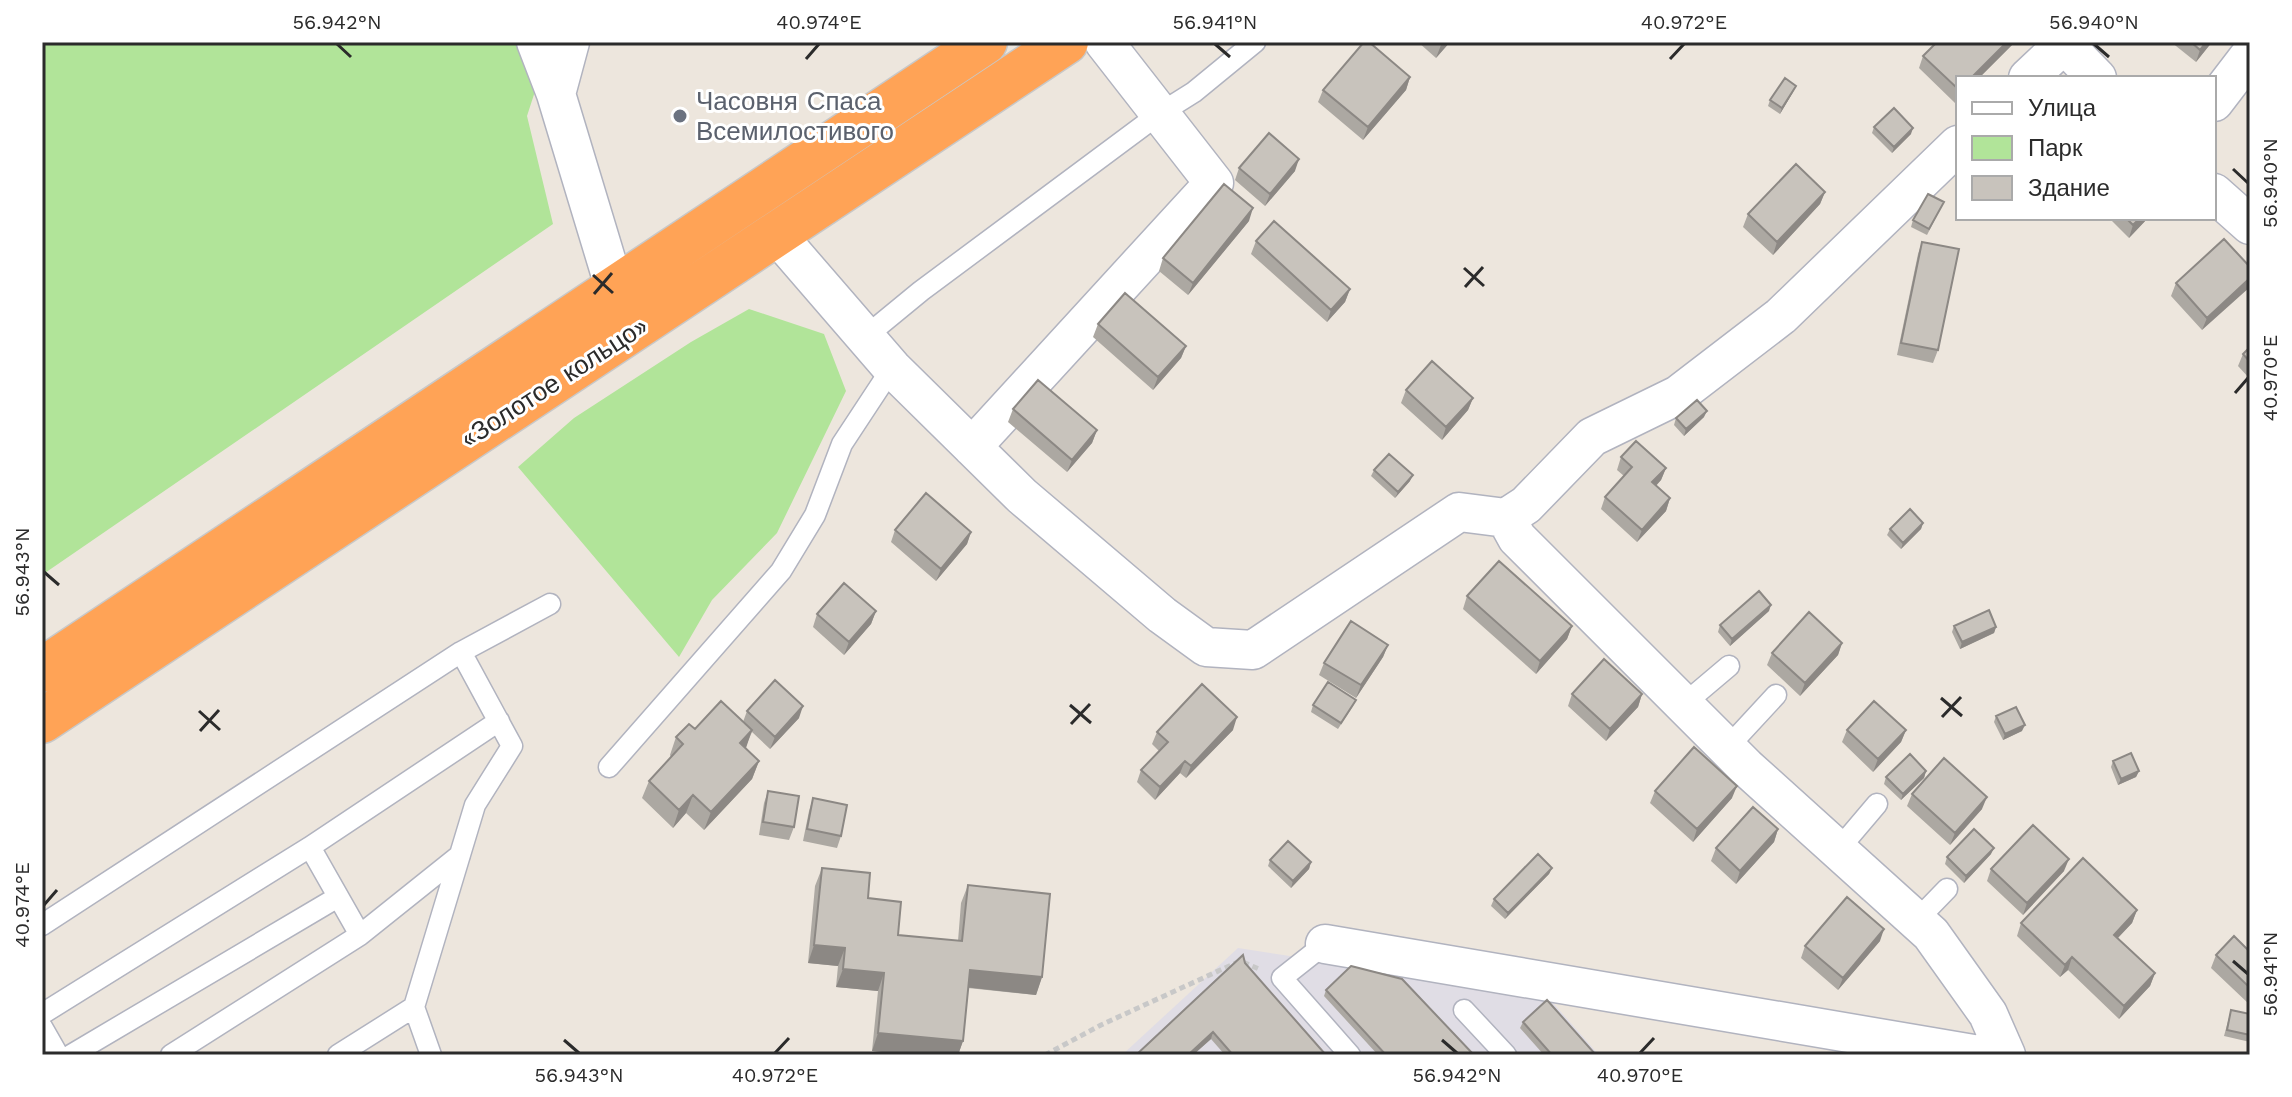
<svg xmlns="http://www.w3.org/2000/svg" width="2292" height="1097" viewBox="0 0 2292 1097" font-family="'Work Sans',sans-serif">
	<rect width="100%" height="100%" fill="#ede6dd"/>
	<path fill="#e0dde5" d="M1238 948 1546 995 1599 1055H1122Z"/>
	<path fill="#b1e499" d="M42 42H551L527 116 553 224 42 575Z
		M749 309 824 334 846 391 777 533 712 600 679 657 518 467 574 418 691 342Z"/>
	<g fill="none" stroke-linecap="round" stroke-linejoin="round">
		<g stroke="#b1b3bf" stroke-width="23">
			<path id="lane" d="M865 337 921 291 1159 114 1194 92 1255 42
				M461 652 550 604
				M1684 704 1729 666
				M1727 748 1776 695
				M609 767 781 571 815 515 842 444 892 368
				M310 847 499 721
				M1838 850 1877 804
				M1916 921 1947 889
				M42 925 461 652 512 746 475 805 414 1007 338 1055
				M360 935 460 855
				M1325 944 1282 978 1350 1055
				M414 1007 431 1055
				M1464 1010 1506 1055
				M42 1014 310 847 360 935 171 1055
				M42 1027 58 1055
				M71 1055 338 897"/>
		</g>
		<g stroke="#b1b3bf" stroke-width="41">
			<path id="street" d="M536 42 556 94 615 289
				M2062 42 2097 78
				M2028 78 2064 44
				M556 94 570 42
				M2214 102 2250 55
				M2214 193 2250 225
				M777 235 892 368 1022 496 1162 615 1206 647 1253 650 1459 512 1506 518 1526 505 1592 437 1678 395 1781 316 1958 145
				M972 447 1214 183 1104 42
				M1506 518 1517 538 1746 767 1931 934 1988 1014 2006 1055
				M1325 944 1979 1055"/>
		</g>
		<g stroke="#c8c8c8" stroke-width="47">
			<path id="highway" d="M42 670 985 42
				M42 721 1066 42"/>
		</g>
		<path stroke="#c8c8c8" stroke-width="5" stroke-dasharray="6 4" stroke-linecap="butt" d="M1045 1055 1101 1025 1240 961 1259 969"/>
		<use href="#lane" stroke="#fff" stroke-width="20"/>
		<use href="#street" stroke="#fff" stroke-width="38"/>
		<use href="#highway" stroke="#ffa356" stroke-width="44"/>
	</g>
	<path fill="#aca8a2" d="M1418 42H1450L1436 58Z
		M1937 42H2015L1979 78H1958V100L1955 103 1919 68 1923 56Z
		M2171 42H2212L2196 62Z
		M1410 77 1406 90 1363 140 1318 102 1323 90Z
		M1793 92 1780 114 1768 106 1770 100Z
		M1874 127 1911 134 1892 153 1872 133Z
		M1239 168 1295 171 1265 206 1235 180Z
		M1825 192 1820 204 1773 255 1743 227 1748 214Z
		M1944 202 1927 235 1911 227 1913 220Z
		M2109 218H2148L2129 238Z
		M1249 221 1188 295 1159 271 1163 258Z
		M1256 241 1350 289 1345 302 1327 322 1251 254Z
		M1922 242 1938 350 1933 363 1897 355 1918 254Z
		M2250 267 2202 330 2171 296 2176 283Z
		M1098 324 1186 346 1181 358 1153 390 1093 337Z
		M2250 347V379L2238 366 2243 354Z
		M1406 390 1473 398 1468 410 1442 440 1401 403Z
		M1013 409 1097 430 1092 443 1067 472 1008 422Z
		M1704 417 1684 436 1674 425 1676 418Z
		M1621 457 1666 468 1661 480 1656 486 1670 498 1666 511 1637 542 1601 509 1605 497 1624 476 1617 470Z
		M1374 470 1410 481 1395 498 1371 476Z
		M1923 523 1921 529 1901 549 1887 535 1890 529Z
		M895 530 971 532 967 544 936 581 891 542Z
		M1467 596 1572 626 1567 639 1536 674 1463 609Z
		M876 611 871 624 844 655 813 627 817 614Z
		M1769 611 1730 646 1718 632 1720 625Z
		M1954 626 1996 627 1994 633 1960 649 1952 632Z
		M1842 643 1838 655 1800 696 1767 665 1772 653Z
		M1388 645 1383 657 1356 698 1319 675 1324 663Z
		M1572 694H1642L1638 707 1606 741 1568 706Z
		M1356 700 1353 706 1338 729 1311 712 1313 705Z
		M747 711 799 718 770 749 752 732 745 748 759 761 752 779 704 830 686 813 673 828 642 798 649 781 671 757 670 755 676 737 743 722Z
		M1996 716 2022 731 2003 740 1994 722Z
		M1233 730 1186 778 1180 773 1155 800 1137 782 1141 770 1159 751 1152 744 1157 732Z
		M1847 730H1906L1901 742 1873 772 1842 742Z
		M2113 761 2139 771 2136 777 2118 785 2111 767Z
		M1926 771 1924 778 1901 800 1884 784 1886 777Z
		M768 791 794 827 789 840 759 835 764 803Z
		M1655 791 1732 798 1693 842 1650 803Z
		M1912 794 1982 809 1950 845 1907 806Z
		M813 798 841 836 837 848 803 841 809 811Z
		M1778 829 1774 842 1736 884 1711 861 1716 848Z
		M1991 854 1964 883 1945 864 1947 857Z
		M1270 860 1311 862 1309 869 1291 888 1268 866Z
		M822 868 868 898 898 935 958 941 961 903 968 885 1042 977 1036 995 968 988 963 1041 958 1055H912L872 1051 878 991 836 987 838 966 808 963 815 886Z
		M1552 868 1549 874 1505 919 1491 906 1494 899Z
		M1991 869 2064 871 2023 915 1987 881Z
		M2137 910 2132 923 2118 938 2155 973 2150 986 2119 1019 2068 970 2060 977 2017 936 2021 923Z
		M1880 941 1838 990 1801 958 1805 946Z
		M2250 952V1005L2211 968 2216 955Z
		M1245 963 1326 1055H1225L1211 1039 1193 1055Z
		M1326 990 1474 1055H1378L1324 996Z
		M2231 1010 2250 1014V1042L2224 1036Z
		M1523 1022 1596 1055H1544L1520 1028Z"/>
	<path fill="#8c8884" d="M1444 42H1450L1436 58 1441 45Z
		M2007 42H2015L1979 78H1971Z
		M2206 42H2212L2196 62 2200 50Z
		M1410 77 1406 90 1363 140 1368 127Z
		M1796 86 1793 92 1780 114 1782 108Z
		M1913 128 1911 134 1892 153 1894 147Z
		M1299 159 1295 171 1265 206 1270 194Z
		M1825 192 1820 204 1773 255 1777 242Z
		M1253 208 1249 221 1188 295 1193 283Z
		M2140 218H2148L2129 238 2133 225Z
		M2250 278V287L2202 330 2207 318Z
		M1350 289 1345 302 1327 322 1331 310Z
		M1186 346 1181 358 1153 390 1158 377Z
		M1473 398 1468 410 1442 440 1446 427Z
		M1707 411 1704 417 1684 436 1686 429Z
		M1097 430 1092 443 1067 472 1072 460Z
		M1666 468 1661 480 1648 494 1652 482Z
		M1413 475 1410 481 1395 498 1398 492Z
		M1670 498 1666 511 1637 542 1642 530Z
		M1923 523 1921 529 1901 549 1903 543Z
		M971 532 967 544 936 581 941 569Z
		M1771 605 1769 611 1730 646 1732 639Z
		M876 611 871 624 844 655 849 642Z
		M1572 626 1567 639 1536 674 1540 661Z
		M1996 627 1994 633 1960 649 1962 642Z
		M1842 643 1838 655 1800 696 1805 683Z
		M1388 645 1383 657 1356 698 1361 685Z
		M1642 694 1638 707 1606 741 1610 729Z
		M803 706 799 718 770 749 775 737Z
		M1237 717 1233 730 1186 778 1191 766Z
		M2025 725 2022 731 2003 740 2005 734Z
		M752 730 746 748 740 743Z
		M1906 730 1901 742 1873 772 1878 759Z
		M759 761 752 779 704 830 711 812Z
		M1185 761 1180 773 1155 800 1160 787Z
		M1926 771 1924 778 1901 800 1903 794Z
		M2139 771 2136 777 2118 785 2121 779Z
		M1737 786 1732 798 1693 842 1697 829Z
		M693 795 686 813 673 828 679 810Z
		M1987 797 1982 809 1950 845 1955 833Z
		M1778 829 1774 842 1736 884 1740 871Z
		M1994 848 1991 854 1964 883 1966 876Z
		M2069 859 2064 871 2023 915 2027 903Z
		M1311 862 1309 869 1291 888 1293 881Z
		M1552 868 1549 874 1505 919 1508 913Z
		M2137 910 2132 923 2109 947 2114 935Z
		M1884 929 1880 941 1838 990 1843 978Z
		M814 945 845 948 838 966 808 963Z
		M2072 957 2068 970 2060 977 2065 965Z
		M843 969 884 973 878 991 836 987Z
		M970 970 1042 977 1036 995 964 987Z
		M2155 973 2150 986 2119 1019 2124 1006Z
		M1213 1032 1211 1039 1193 1055H1188Z
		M878 1033 963 1041 958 1055H912L872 1051Z"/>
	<path fill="#c8c3bc" stroke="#8c8884" stroke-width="2" d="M1364 42H1369L1410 77 1368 127 1323 90Z
		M1937 42H2007L1971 78H1958V89L1923 56Z
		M2191 42H2206L2200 50Z
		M1785 78 1796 86 1782 108 1770 100Z
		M1894 108 1913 128 1894 147 1874 127Z
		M1269 133 1299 159 1270 194 1239 168Z
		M1796 164 1825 192 1777 242 1748 214Z
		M1224 184 1253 208 1193 283 1163 258Z
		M1928 194 1944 202 1929 229 1913 220Z
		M2126 218H2140L2133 225Z
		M1274 221 1350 289 1331 310 1256 241Z
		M2224 239 2250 267V278L2207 318 2176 283Z
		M1922 242 1959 249 1938 350 1901 343Z
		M1125 293 1186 346 1158 377 1098 324Z
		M2250 347V362L2243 354Z
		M1432 361 1473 398 1446 427 1406 390Z
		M1038 380 1097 430 1072 460 1013 409Z
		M1697 400 1707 411 1686 429 1676 418Z
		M1636 441 1666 468 1652 482 1670 498 1642 530 1605 497 1632 467 1621 457Z
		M1389 454 1413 475 1398 492 1374 470Z
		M926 493 971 532 941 569 895 530Z
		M1910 509 1923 523 1903 543 1890 529Z
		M1499 561 1572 626 1540 661 1467 596Z
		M844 583 876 611 849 642 817 614Z
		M1759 591 1771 605 1732 639 1720 625Z
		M1989 610 1996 627 1962 642 1954 626Z
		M1809 612 1842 643 1805 683 1772 653Z
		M1351 621 1388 645 1361 685 1324 663Z
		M1604 659 1642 694 1610 729 1572 694Z
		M775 680 803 706 775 737 747 711Z
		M1328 682 1356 700 1341 723 1313 705Z
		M1202 684 1237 717 1191 766 1185 761 1160 787 1141 770 1168 742 1157 732Z
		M721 701 752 730 740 743 759 761 711 812 693 795 679 810 649 781 683 744 676 737 689 724 695 729Z
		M1874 701 1906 730 1878 759 1847 730Z
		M2016 707 2025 725 2005 734 1996 716Z
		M1694 747 1737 786 1697 829 1655 791Z
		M2131 753 2139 771 2121 779 2113 761Z
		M1910 754 1926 771 1903 794 1886 777Z
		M1944 758 1987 797 1955 833 1912 794Z
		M768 791 799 796 794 827 763 822Z
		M813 798 847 805 841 836 807 829Z
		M1753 807 1778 829 1740 871 1716 848Z
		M2033 825 2069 859 2027 903 1991 869Z
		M1974 829 1994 848 1966 876 1947 857Z
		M1288 841 1311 862 1293 881 1270 860Z
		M1538 854 1552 868 1508 913 1494 899Z
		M2083 858 2137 910 2114 935 2155 973 2124 1006 2072 957 2065 965 2021 923Z
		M822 868 870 873 868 898 901 902 898 935 962 941 968 885 1050 894 1042 977 970 970 963 1041 878 1033 884 973 843 969 845 948 814 945Z
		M1847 897 1884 929 1843 978 1805 946Z
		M2234 936 2250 952V988L2216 955Z
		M1243 955 1245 963 1326 1055H1233L1213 1032 1188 1055H1136Z
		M1351 966 1402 979 1474 1055H1386L1326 990Z
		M1547 1000 1596 1055H1552L1523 1022Z
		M2231 1010 2250 1014V1035L2227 1030Z"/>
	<path fill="none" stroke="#2b2b2b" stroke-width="3" d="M337 44 351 57M1215 44 1230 57M2094 44 2109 57M806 59 819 44M1670 59 1684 44M2233 169 2248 183M1464 268 1484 286M593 275 613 293M1465 287 1483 267M594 294 612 273M2235 393 2248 378M44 572 59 585M1941 698 1962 716M1070 705 1091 723M199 711 220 730M1942 717 1961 697M1071 724 1090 704M200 731 219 710M44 905 57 890M2233 961 2248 974M564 1040 579 1053M1442 1040 1457 1053M775 1053 789 1038M1640 1053 1654 1038"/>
	<circle fill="#6b7280" stroke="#fff" stroke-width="3" cx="680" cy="116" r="8"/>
	<g text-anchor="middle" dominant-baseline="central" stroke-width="6" stroke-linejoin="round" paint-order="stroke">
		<g font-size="26" fill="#5b616d" stroke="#fff" text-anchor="start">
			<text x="696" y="101">Часовня Спаса<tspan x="696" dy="30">Всемилостивого</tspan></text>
		</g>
		<g font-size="26" fill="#2b2b2b" stroke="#fff">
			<text transform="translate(554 382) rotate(-33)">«Золотое кольцо»</text>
		</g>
	</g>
	<rect width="2292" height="1097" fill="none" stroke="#ffffff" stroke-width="88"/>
	<rect x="1956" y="76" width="260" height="144" fill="#ffffff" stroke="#aaaaaa" stroke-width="2"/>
	<rect x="1972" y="102" width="40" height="12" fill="#ffffff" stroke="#aaaaaa" stroke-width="2"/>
	<text x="2028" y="116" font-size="24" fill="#2b2b2b">Улица</text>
	<rect x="1972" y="136" width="40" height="24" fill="#b1e499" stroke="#aaaaaa" stroke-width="2"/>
	<text x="2028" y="156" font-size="24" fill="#2b2b2b">Парк</text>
	<rect x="1972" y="176" width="40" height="24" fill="#c8c3bc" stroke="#aaaaaa" stroke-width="2"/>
	<text x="2028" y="196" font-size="24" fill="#2b2b2b">Здание</text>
	<rect x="44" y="44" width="2204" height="1009" fill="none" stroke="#2b2b2b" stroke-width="3"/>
	<g font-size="20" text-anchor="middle" fill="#2b2b2b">
		<text x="337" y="29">56.942°N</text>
		<text x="819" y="29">40.974°E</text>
		<text x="1215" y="29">56.941°N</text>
		<text x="1684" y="29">40.972°E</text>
		<text x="2094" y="29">56.940°N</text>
		<text transform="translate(2270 183) rotate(-90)" y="7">56.940°N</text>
		<text transform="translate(2270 378) rotate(-90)" y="7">40.970°E</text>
		<text transform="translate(22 572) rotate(-90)" y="7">56.943°N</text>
		<text transform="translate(22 905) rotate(-90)" y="7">40.974°E</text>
		<text transform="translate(2270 974) rotate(-90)" y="7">56.941°N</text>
		<text x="579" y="1082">56.943°N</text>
		<text x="775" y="1082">40.972°E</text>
		<text x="1457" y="1082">56.942°N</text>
		<text x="1640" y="1082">40.970°E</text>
	</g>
</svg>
